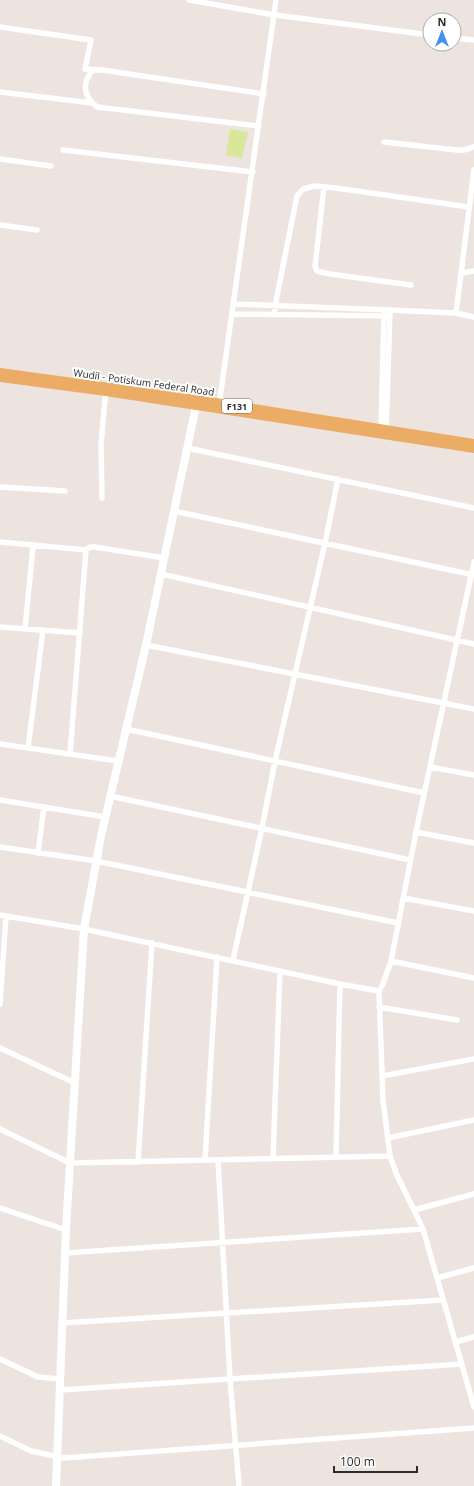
<svg xmlns="http://www.w3.org/2000/svg" width="474" height="1486" viewBox="0 0 474 1486" font-family="'Open Sans',sans-serif">
	<rect width="100%" height="100%" fill="#ede3df"/>
	<path fill="#d9e79a" d="M230 129 248 132 242 158 226 155Z"/>
	<g fill="none" stroke-linecap="round" stroke-linejoin="round">
		<path stroke="#fff" stroke-width="5.5" d="M189 0 275 15 430 35
			M0 27 91 40 85 69 102 70 264 94
			M454 38 474 40
			M93 70C81 83 84 97 97 107L259 126
			M0 92 92 103
			M384 142 457 150H464L474 147
			M63 150 253 172
			M0 159 51 166
			M324 187 315 266 317 271 330 274 411 285
			M0 225 37 230
			M461 273 474 271
			M234 304 390 310 456 313 474 317
			M456 313 474 170
			M232 314 390 316
			M274 314 275 306 297 196 303 189 315 186 336 188 469 207
			M219 405 276 0
			M381 431 384 312
			M386 432 390 312
			M187 448 474 508
			M0 487 65 491
			M102 498 101 444 106 388
			M174 511 474 575
			M0 542 86 550 90 547H95L164 558
			M474 562 417 827 391 961 383 984 379 991 383 1100 390 1156 396 1173 423 1229 474 1407
			M161 574 474 644
			M0 627 80 633
			M25 629 33 546
			M146 645 474 709
			M126 729 424 793
			M0 744 118 761
			M28 748 43 630
			M70 754 86 550
			M430 767 474 775
			M110 796 410 860
			M0 800 105 817
			M416 832 474 843
			M0 847 96 861 398 923
			M38 853 44 807
			M403 898 474 911
			M0 915 84 929 340 984 379 991
			M233 960 262 828 275 761 325 543 338 479
			M391 961 474 978
			M0 1004 6 916
			M379 1007 457 1020
			M0 1048 75 1083
			M382 1076 474 1059
			M0 1129 70 1163 390 1156
			M388 1138 474 1120
			M336 1157 340 984
			M273 1158 280 971
			M205 1160 217 957
			M218 1160 230 1379 239 1486
			M138 1162 152 943
			M0 1208 66 1230
			M414 1210 474 1194
			M65 1253 423 1229
			M437 1278 474 1268
			M62 1323 443 1300
			M455 1342 474 1337
			M0 1359 38 1377 60 1379
			M60 1390 462 1364
			M0 1436 31 1451 64 1458 474 1428"/>
		<path stroke="#fff" stroke-width="8" d="M56 1486 66 1230 84 929 101 836 146 645 196 406"/>
		<path stroke="#ebac66" stroke-width="8" d="M0 372 197 399 474 443
			M0 378 106 392 474 449"/>
	</g>
	<g text-anchor="middle" dominant-baseline="central" stroke-width="4" stroke-linejoin="round" paint-order="stroke">
		<rect fill="#fff" stroke="#6b6b6b" stroke-width="1" x="222" y="399" width="30" height="14" rx="3"/>
		<g font-size="9" font-weight="bold" fill="#2c2c2c">
			<text x="237" y="406">F131</text>
		</g>
		<g font-size="10" fill="#2c2c2c" stroke="#fff">
			<text transform="translate(144 382) rotate(8)">Wudil - Potiskum Federal Road</text>
		</g>
	</g>
	<g transform="translate(442 32)"><circle r="19" fill="#ffffff" stroke="#ababab"/>
	<path d="M0-3L7 15L0 10L-7 15Z" fill="#4690f2"/>
	<text y="-6" font-size="11" font-weight="bold" text-anchor="middle" fill="#2c2c2c">N</text>
	</g>
	<path d="M334 1466v6h83v-6" fill="none" stroke="#2c2c2c" stroke-width="2"/>
	<text x="340" y="1466" font-size="12" fill="#2c2c2c" stroke="#ffffff" stroke-width="3" paint-order="stroke">100 m</text>
</svg>
